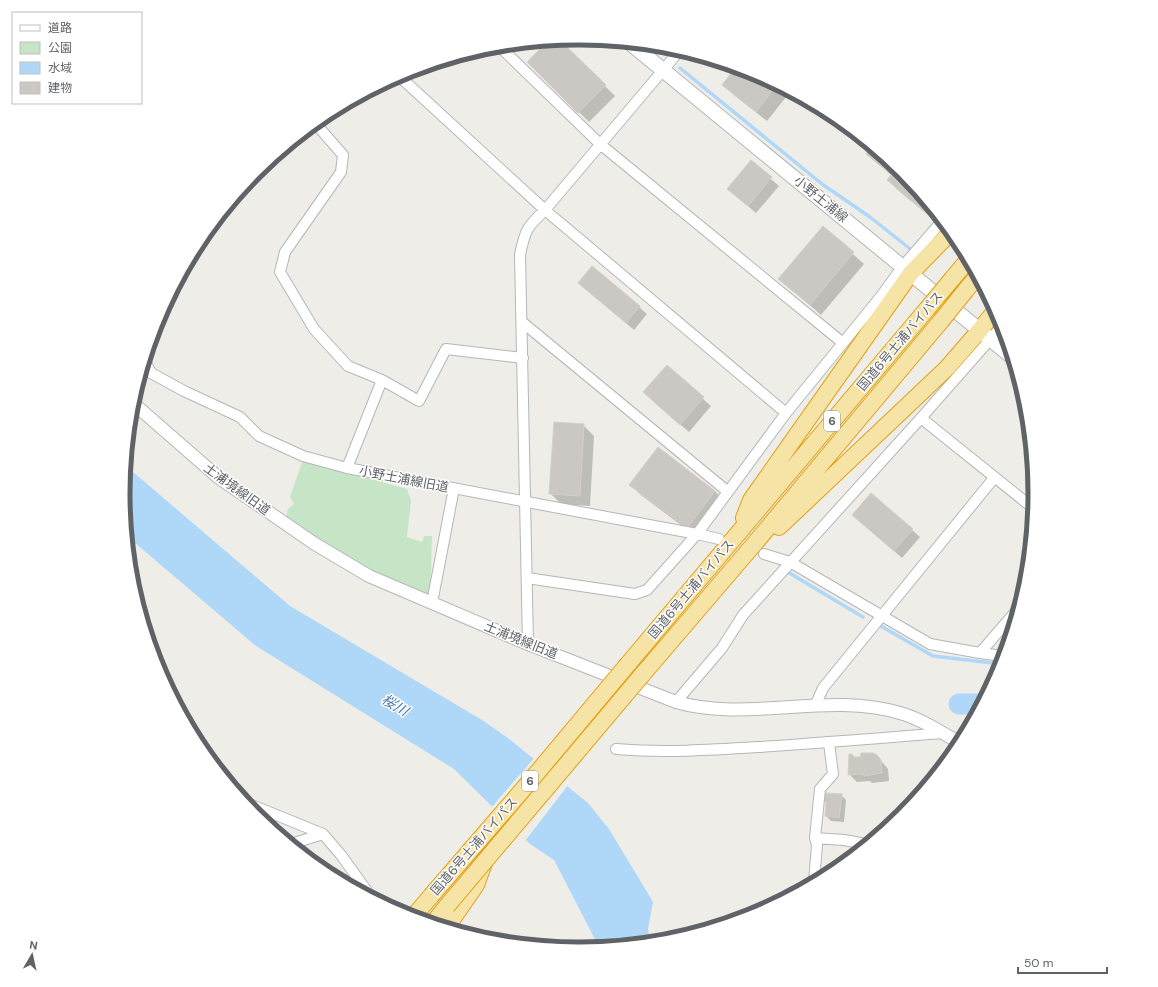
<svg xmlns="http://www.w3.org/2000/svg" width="1158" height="987" viewBox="0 0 1158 987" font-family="'DM Sans','Noto Sans JP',sans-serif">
	<rect width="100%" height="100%" fill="#efede7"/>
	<path fill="#c6e4c6" d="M303 460 407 489 411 501 407 537 422 542 424 536H432L430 600 371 573 316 540 286 517 288 509 294 504 290 497Z"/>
	<path fill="#afd8f8" d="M126 466 290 606 482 720 508 738 588 803 609 829 653 902 648 929 650 942 599 947 554 860 530 844 454 769 256 646 128 537 124 493Z"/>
	<path fill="#efede7" d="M535 757 569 784 525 841 491 808Z"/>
	<path fill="#0003" d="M559 40 615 96 589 122 528 62 550 41Z
		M737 68 754 73 790 92 767 121 734 95 723 84Z
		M872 148 901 172 944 223 941 226 899 191 888 180 892 176 867 154Z
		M751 162 779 186 756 213 728 189Z
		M823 227 864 264 821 315 780 279Z
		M587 290 639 307 647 314 634 330Z
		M667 367 711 406 689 432 652 400Z
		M583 425 594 436 590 506 561 504 550 493Z
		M631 485 715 491 725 502 698 538 641 495Z
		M853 515 912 530 920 537 902 558Z
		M877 756 888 769 889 781 872 783 870 781 857 782 849 774 855 758Z
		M841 795 846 800 844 822 831 821 826 816Z"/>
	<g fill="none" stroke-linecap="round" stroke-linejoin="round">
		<path stroke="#afd8f8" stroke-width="3.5" d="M652 45 661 53
			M680 68 822 184 870 217 909 248
			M786 571 863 617
			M879 625 933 656 1001 664"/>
		<path stroke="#afd8f8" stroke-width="21" d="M959 704H980"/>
	</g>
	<path fill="#cbc8c4" stroke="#d4cfc6" d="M560 40 606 85 578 113 527 62 548 41Z
		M736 67 754 73 777 85 756 112 722 85Z
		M872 147 892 164 887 171 866 154Z
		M751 160 772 177 748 206 727 189Z
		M897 168 934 212 930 216 887 180Z
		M823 226 854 252 810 305 778 279Z
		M592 266 640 306 626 323 578 283Z
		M667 365 704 397 680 425 643 392Z
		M554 422 584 424 580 496 549 494Z
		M658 447 715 491 687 528 629 485Z
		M871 493 913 529 894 551 852 515Z
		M861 753H873L877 755 881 760 882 773 864 776 862 774 848 775 849 754H852L854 757H860Z
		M825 793 842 794 839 818 825 816 826 802 824 801Z"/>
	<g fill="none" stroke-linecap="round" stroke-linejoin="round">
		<g stroke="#b4b7ba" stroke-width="12">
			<path id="minor" d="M499 46 600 144 843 343
				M399 76 545 210 786 413
				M315 123 343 155 341 172 285 252 280 272 314 329 348 366 382 380 347 468 697 534 719 539
				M522 322 727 491
				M145 361 151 373 184 391 240 417 259 436 303 456 347 468
				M382 380 419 401 446 349 523 358
				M921 418 1033 508
				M764 554 790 562 930 644 980 653 1003 656
				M527 578 635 594 647 590 697 534 786 413 882 295 903 266 942 221
				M432 603 454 488
				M528 644 520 255C525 230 527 227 545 210L680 50
				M980 653 1017 610
				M676 702 722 648 743 615 921 418 1002 326
				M815 706 823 688 994 478
				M616 749C664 753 711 750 759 747 820 743 881 738 943 733
				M247 803 323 834 341 855 369 894 379 900
				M815 838 844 840 866 844
				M291 844 323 834
				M814 882 817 845 815 838 820 789 833 774 829 743"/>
		</g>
		<g stroke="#b4b7ba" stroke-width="14">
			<path id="tertiary" d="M133 403 219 478 315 544 369 576 528 644 676 702C749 723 827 691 900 713 921 719 941 732 960 743"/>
		</g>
		<g stroke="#b3b6ba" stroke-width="16">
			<path id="secondary" d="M630 43 1011 356"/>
		</g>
		<g stroke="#e2a014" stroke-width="18">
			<path id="trunk" d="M952 279 968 260
				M966 290 977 277
				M744 518 751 500 911 273 951 232
				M779 527 947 368 980 330 995 311
				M628 664 927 309
				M642 675 755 543 941 321
				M413 917 431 896
				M433 923 447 906
				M447 927 476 885 484 863"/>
		</g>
		<use href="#minor" stroke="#fff" stroke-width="10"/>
		<use href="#tertiary" stroke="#fff" stroke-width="12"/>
		<use href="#secondary" stroke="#fff" stroke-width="14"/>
		<use href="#trunk" stroke="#f6e4a6" stroke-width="16"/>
		<g stroke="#e2a014" stroke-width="18" stroke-linecap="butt">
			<path id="trunk-bridge" d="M927 309 952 279
				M941 321 966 290
				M431 896 531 780 628 664
				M447 906 642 675"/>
		</g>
		<use href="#trunk-bridge" stroke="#f6e4a6" stroke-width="16"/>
	</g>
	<g text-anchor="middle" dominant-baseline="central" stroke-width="3" stroke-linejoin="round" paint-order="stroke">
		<g fill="#fff" stroke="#8f9194" stroke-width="1">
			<rect x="824" y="411" width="16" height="20" rx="3"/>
			<rect x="522" y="771" width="16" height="20" rx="3"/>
		</g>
		<g font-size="12" font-weight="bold" fill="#5f6266">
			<text x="832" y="421">6</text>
			<text x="530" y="781">6</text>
		</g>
		<g font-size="13" fill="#5f6266" stroke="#fff">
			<text transform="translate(821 199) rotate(39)">小野土浦線</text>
			<text transform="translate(900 341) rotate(-50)">国道6号土浦バイパス</text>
			<text transform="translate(404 479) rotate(11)">小野土浦線旧道</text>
			<text transform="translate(237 489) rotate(36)">土浦境線旧道</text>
			<text transform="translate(691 589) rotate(-50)">国道6号土浦バイパス</text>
			<text transform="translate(521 640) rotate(22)">土浦境線旧道</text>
			<text transform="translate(474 846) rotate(-49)">国道6号土浦バイパス</text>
		</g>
		<g font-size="14" font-style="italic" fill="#4c7aa9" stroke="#fff">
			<text transform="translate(395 705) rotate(31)">桜川</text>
		</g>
	</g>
	<path d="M0 0H1158V987H0ZM578 45H580A448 448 0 0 1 1028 493V494A448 448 0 0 1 580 942H578A448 448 0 0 1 130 494V493A448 448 0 0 1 578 45Z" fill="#fff" fill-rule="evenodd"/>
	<path fill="none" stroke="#5f6266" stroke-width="5" d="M578 45H580A448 448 0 0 1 1028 493V494A448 448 0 0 1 580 942H578A448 448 0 0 1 130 494V493A448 448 0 0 1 578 45Z"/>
	<rect x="12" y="12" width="130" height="92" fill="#ffffff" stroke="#bfc0c2"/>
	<rect x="20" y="25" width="20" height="6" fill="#ffffff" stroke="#bfc0c2"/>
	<text x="48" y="32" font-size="12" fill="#5f6266">道路</text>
	<rect x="20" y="42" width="20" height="12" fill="#c6e4c6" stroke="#bfc0c2"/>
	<text x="48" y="52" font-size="12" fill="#5f6266">公園</text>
	<rect x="20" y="62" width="20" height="12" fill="#afd8f8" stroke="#bfc0c2"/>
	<text x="48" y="72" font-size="12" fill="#5f6266">水域</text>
	<rect x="20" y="82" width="20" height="12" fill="#cbc8c4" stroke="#bfc0c2"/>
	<text x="48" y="92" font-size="12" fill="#5f6266">建物</text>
	<g transform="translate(32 955) rotate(9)" stroke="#ffffff" stroke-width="3" paint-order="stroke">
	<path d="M0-3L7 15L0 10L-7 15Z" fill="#5f6266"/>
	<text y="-6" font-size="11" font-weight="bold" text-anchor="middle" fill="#5f6266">N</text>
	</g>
	<path d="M1018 967v6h89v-6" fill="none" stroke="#5f6266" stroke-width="2"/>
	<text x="1024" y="967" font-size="12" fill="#5f6266" stroke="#ffffff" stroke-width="3" paint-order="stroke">50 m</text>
</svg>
